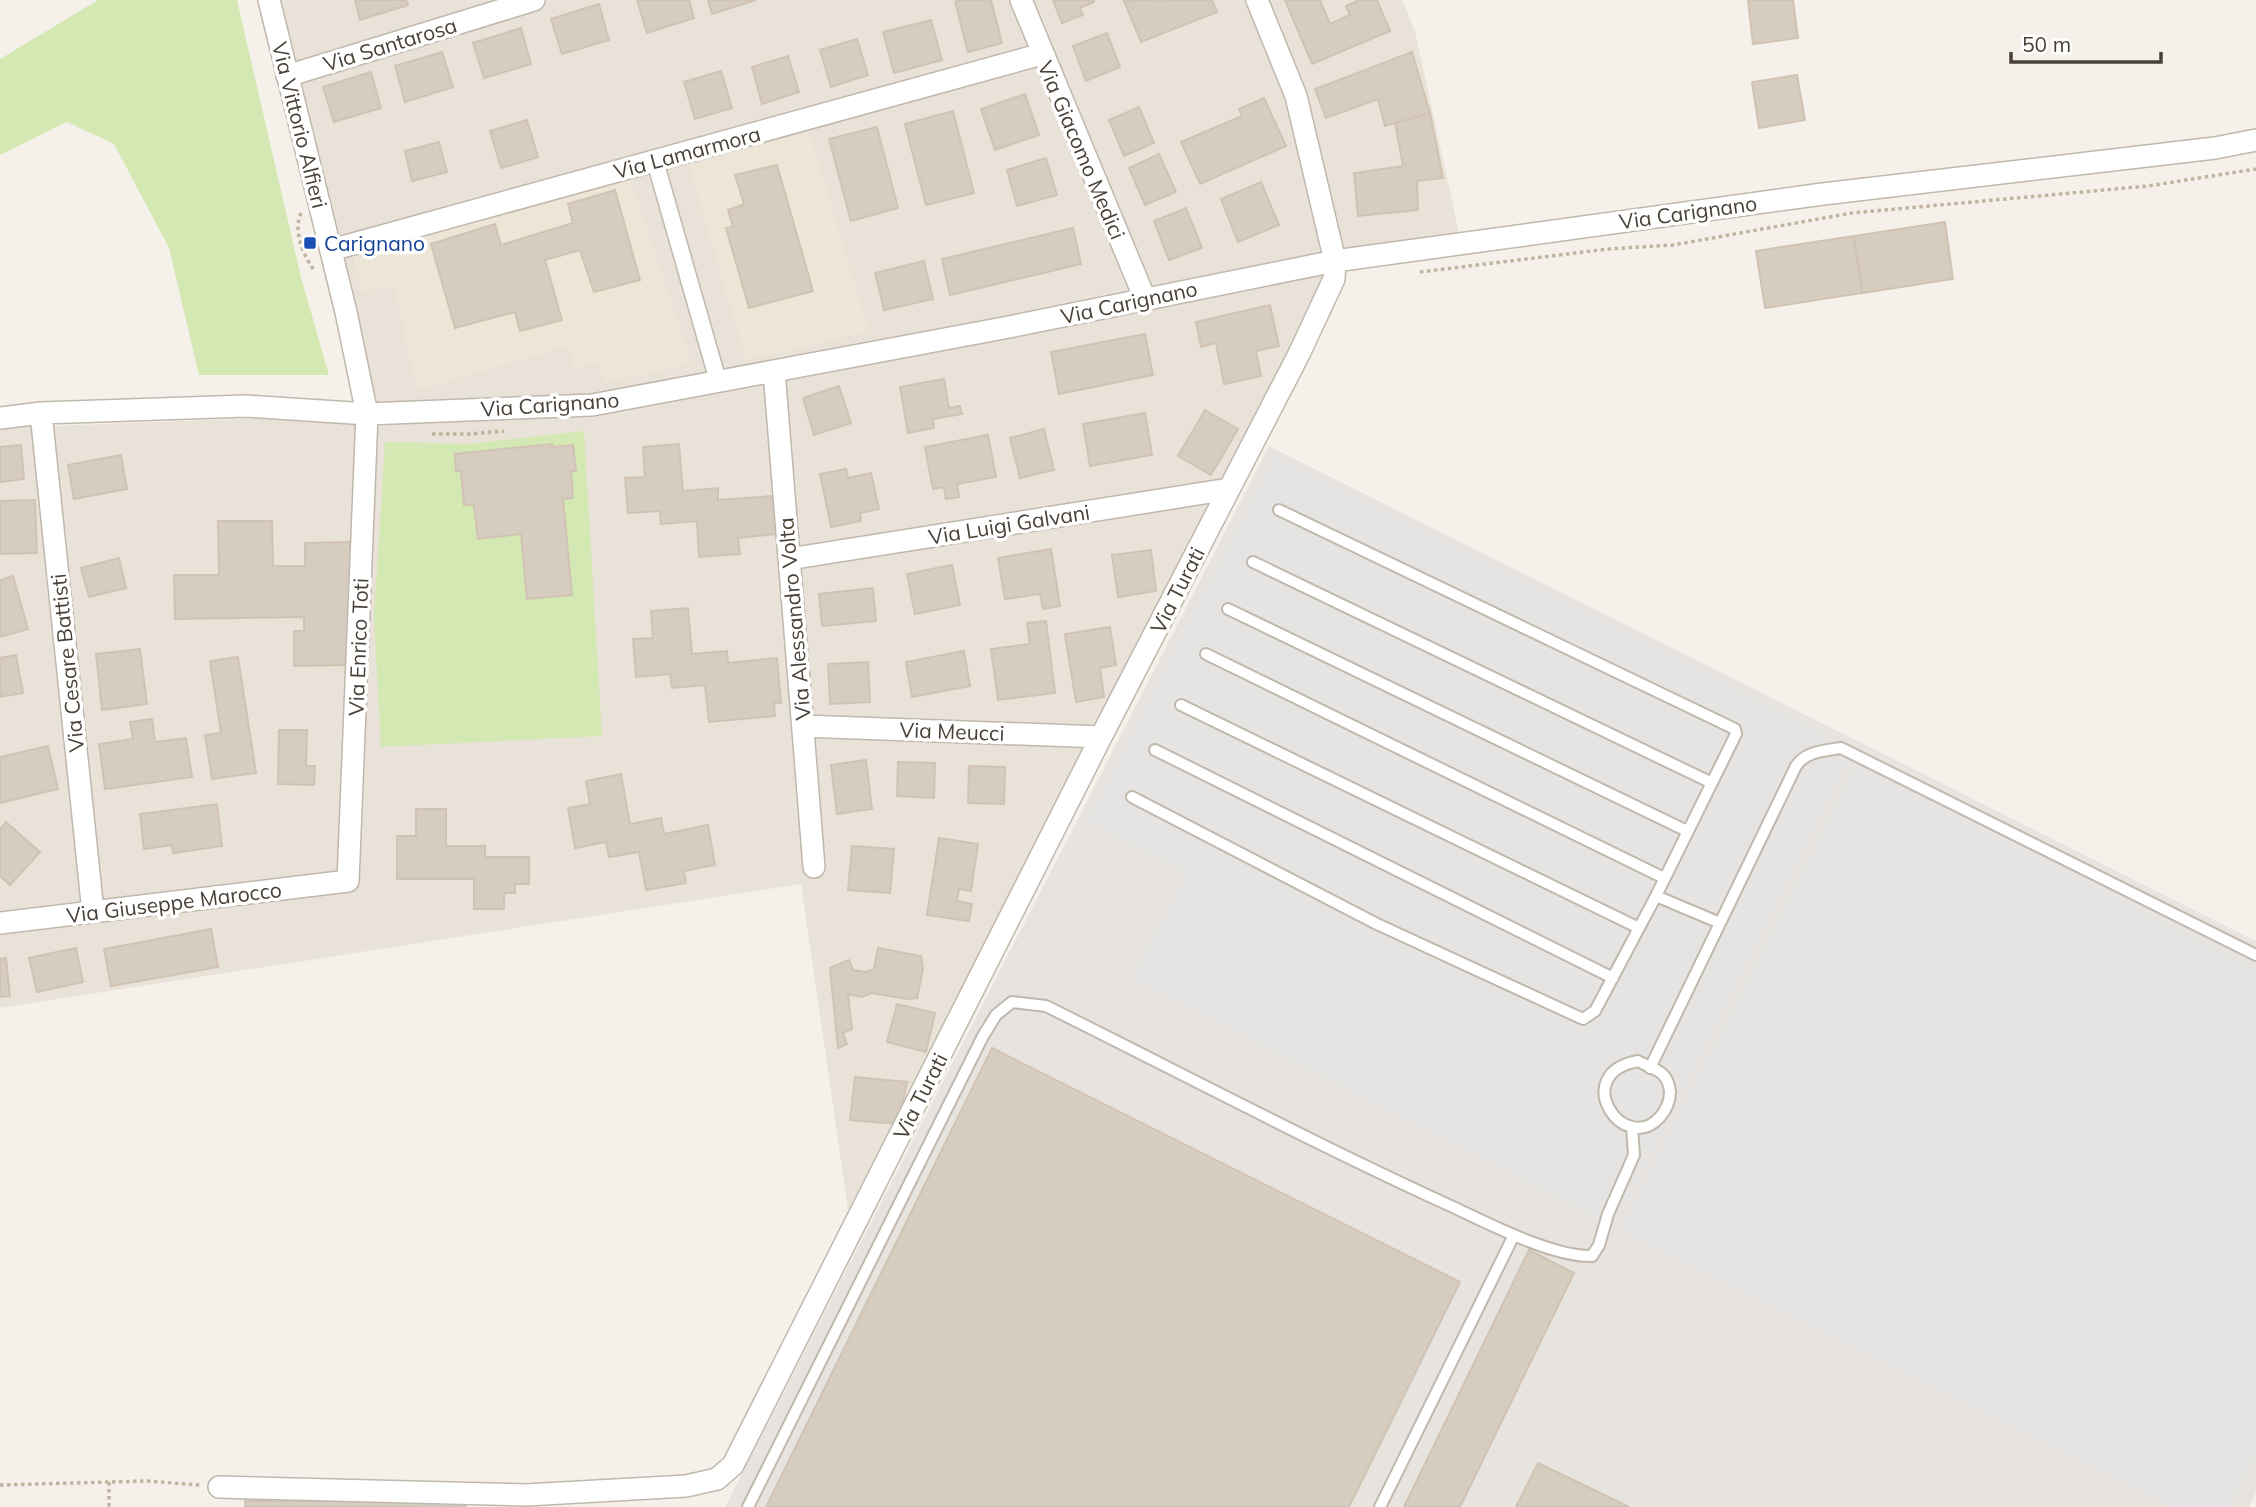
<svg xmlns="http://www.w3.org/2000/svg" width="2256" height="1507" viewBox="0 0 2256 1507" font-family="Mulish,sans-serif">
	<rect width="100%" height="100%" fill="#f5f1ea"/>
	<path fill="#e9e2d8" d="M275 0H1402L1415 31 1459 233 1334 261 848 1210 801 884 0 1008V428L366 414Z"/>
	<path fill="#e7e3df" d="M1269 446 2256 941V1492L2249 1507H725Z"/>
	<path fill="#ede5d5" d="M809 131 869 332 746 360 689 166Z
		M630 179 692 364 604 383 597 363 574 368 568 346 417 390 394 285 362 292 353 253Z"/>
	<path fill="#d4e8b4" d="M98 0H237L301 277 329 375H199L169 248 114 144 67 122 0 155V59Z
		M584 431 602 736 381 747 374 617 385 442 469 444Z"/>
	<path fill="#e6e4e2" d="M1274 454 1857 748 1616 1229 1130 979 1185 873 1085 822Z
		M1854 764 2256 968V1458L2231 1507H2169L1619 1231Z"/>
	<path fill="#d6ccc0" stroke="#d1c3b3" stroke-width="2" d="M355 0H406L408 5 360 20Z
		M637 0H689L694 18 647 33Z
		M708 0H756L712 14Z
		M962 0H991L1002 43 968 52 955 2Z
		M1053 0H1094V2L1080 8 1083 15 1062 23Z
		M1158 0 1159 2 1164 0H1212L1217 12 1141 42 1124 1Z
		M1285 0H1320L1330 24 1350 15 1346 6 1359 0H1377L1390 31 1312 64Z
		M1748 0H1793L1798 38 1753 44Z
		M599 4 609 40 562 54 551 19Z
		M931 20 942 60 894 73 883 32Z
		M521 28 531 64 484 78 473 43Z
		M1107 33 1120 67 1086 81 1073 46Z
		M857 39 868 75 831 87 820 50Z
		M442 52 453 87 405 102 395 66Z
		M1412 52 1430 113 1385 126 1378 99 1326 118 1315 89Z
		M788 56 799 92 762 104 752 67Z
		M721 71 732 108 695 119 684 82Z
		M371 72 381 108 334 122 323 87Z
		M1797 75 1805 120 1759 128 1752 82Z
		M1025 94 1039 135 995 150 981 109Z
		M1264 98 1286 146 1200 184 1181 142 1242 116 1239 109Z
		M1139 107 1154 143 1124 156 1109 120Z
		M953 111 974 193 926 205 905 124Z
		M1430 113 1443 178 1417 181 1418 210 1358 216 1354 173 1403 166 1395 123Z
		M527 120 538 157 501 168 490 131Z
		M877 127 898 208 851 221 829 139Z
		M439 142 447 172 412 181 405 151Z
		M1159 154 1176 192 1145 205 1129 168Z
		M1046 158 1057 195 1017 206 1007 170Z
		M777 165 813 291 749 308 726 228 733 227 728 210 744 204 735 175Z
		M1261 182 1279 225 1238 242 1221 199Z
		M615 190 640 280 594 292 580 250 545 260 562 320 520 331 515 312 455 328 431 244 495 224 501 245 573 223 568 204Z
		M1186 208 1202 248 1169 260 1154 221Z
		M1945 222 1953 279 1862 293 1854 236Z
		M1073 228 1081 264 950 295 942 259Z
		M1854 236 1862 293 1765 308 1756 251Z
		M924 261 933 299 884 310 875 273Z
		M1270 305 1279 346 1256 351 1261 376 1224 384 1216 343 1201 347 1196 322Z
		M1145 334 1153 375 1059 394 1051 352Z
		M944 379 949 408 960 406 962 414 933 419 934 428 908 433 900 387Z
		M839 386 851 423 814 435 803 398Z
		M1205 410 1238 429 1211 475 1178 456Z
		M1145 413 1152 455 1090 466 1083 424Z
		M1044 429 1054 470 1020 478 1010 438Z
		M988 435 996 477 957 484 959 497 946 499 944 487 933 489 925 447Z
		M552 444V447L573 445 576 471H571L573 498 563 499 572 595 527 599 521 534 478 539 474 505H464L461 471H456L455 454Z
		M679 444 683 491 718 488V500L773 496 776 534 738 538 740 554 699 557 697 521 661 524 660 511 628 513 625 478 645 477 643 447Z
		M21 445 24 479 0 482V447Z
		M121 455 127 489 74 499 68 465Z
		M846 469 848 478 871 473 879 509 860 513 861 521 831 527 820 474Z
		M35 500 37 553 0 554V501Z
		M218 521H272L273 566H305V543L350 542 352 665 294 666V631H304V617L175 619 174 575H219Z
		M1051 549 1060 606 1043 609 1040 594 1005 599 998 558Z
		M1151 550 1156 591 1118 597 1112 555Z
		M119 558 126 588 89 597 81 568Z
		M952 565 960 605 915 614 907 574Z
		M13 576 28 629 0 637V580Z
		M873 588 876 621 822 626 819 594Z
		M688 608 692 654 727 651 728 663 777 658 781 703H774L775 716 709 722 705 685 672 688 670 674 636 677 633 639 653 638 651 611Z
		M1046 621 1055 693 998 700 991 649 1030 644 1027 623Z
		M1110 627 1116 665 1100 668 1104 697 1076 702 1065 634Z
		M140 649 147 704 102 710 96 654Z
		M964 651 970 686 912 697 906 662Z
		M16 655 23 693 0 697V658Z
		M238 657 256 773 212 779 205 735 221 733 210 661Z
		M868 662 870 702 830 704 828 664Z
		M152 719 155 742 186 738 192 777 105 789 99 744 133 739 130 722Z
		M279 730H307L306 766H315L314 785 278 784Z
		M48 746 58 789 0 803V757Z
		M866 760 872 809 837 814 831 765Z
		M898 762 935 763 934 798 897 796Z
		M969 766 1005 767 1004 804 968 803Z
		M621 774 630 824 661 818 664 834 708 825 715 865 684 871 686 883 646 890 639 852 609 857 606 842 575 848 568 808 590 804 586 781Z
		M217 804 222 846 173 853 172 845 144 849 140 814Z
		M416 809H446V846H485V857H529V884H515V893H504V909H474V879H397V836H416Z
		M6 822 40 852 10 885 0 876V829Z
		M939 838 978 844 971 891 959 889 957 901 972 904 969 921 927 915Z
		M852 846 894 849 890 893 848 890Z
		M211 929 218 967 111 986 104 949Z
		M76 948 83 982 37 992 29 958Z
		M878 948 921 956 923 969 917 998 907 999 871 993 862 997 848 994 852 1029 843 1033 847 1044 838 1048 830 968 849 960 853 970 866 972 874 969Z
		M6 958 10 996 0 997V959Z
		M897 1004 935 1013 926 1052 887 1042Z
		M992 1048 1460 1282 1349 1507H766Z
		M855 1077 907 1082 898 1124 850 1120Z
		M1529 1250 1574 1273 1460 1507H1404Z
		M1538 1463 1629 1507H1516Z
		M245 1501H466V1507H245Z"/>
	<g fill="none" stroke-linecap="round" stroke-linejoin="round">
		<g stroke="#c0b8ad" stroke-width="14">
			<path id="service" d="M1253 562 1712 783
				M1228 609 1687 831
				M1206 654 1664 878
				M1181 705 1639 928
				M1155 750 1613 978
				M1132 797 1377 924 1583 1019 1595 1011 1656 896 1736 734 1735 729 1279 510
				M1656 896 1720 923
				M1638 1061C1654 1070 1668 1070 1670 1092 1670 1102 1666 1110 1660 1117 1624 1157 1568 1074 1638 1061Z
				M1650 1068 1796 766C1806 751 1824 751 1841 748L2256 955
				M748 1507 983 1036 996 1015 1012 1002 1046 1006C1181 1073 1315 1144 1453 1207 1489 1224 1553 1257 1592 1256L1599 1245 1608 1214 1634 1155 1632 1127
				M1380 1507 1514 1235"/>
		</g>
		<g stroke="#c0b8ad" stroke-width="19">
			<path id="pedestrian" d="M655 161 718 381"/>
		</g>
		<g stroke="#c0b8ad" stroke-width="24">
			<path id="minor" d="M1021 0 1145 299
				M287 76 534 0
				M331 250 1042 54
				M774 371 814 867
				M41 413 93 912
				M0 418 41 413 246 406 367 414 592 405 1009 327 1335 261 1823 194 2215 148 2256 140
				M789 559 1229 489
				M803 726 1101 737
				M0 923 348 881 367 414 346 312 269 0
				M219 1487 526 1495 686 1486 717 1479 733 1465 1101 737 1299 354 1334 279 1335 261 1296 96 1257 0"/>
		</g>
		<path stroke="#c2b39e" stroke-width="3.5" stroke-dasharray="3.5 3.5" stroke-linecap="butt" d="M301 213C293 231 303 255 314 270
			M1420 272 1608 249 1673 245 1852 213 2148 186 2256 169
			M432 434H470L504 431
			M109 1482V1507
			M0 1485 146 1481 200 1485"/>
		<use href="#service" stroke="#fff" stroke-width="10"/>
		<use href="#pedestrian" stroke="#fff" stroke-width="16"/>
		<use href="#minor" stroke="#fff" stroke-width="21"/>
	</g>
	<rect fill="#1a4fb4" stroke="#fff" stroke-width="2.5" x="303" y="236" width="14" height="14" rx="3.5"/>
	<g text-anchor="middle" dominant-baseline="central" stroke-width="7" stroke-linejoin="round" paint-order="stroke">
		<g font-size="21" fill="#494138" stroke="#fff">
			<text transform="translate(390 44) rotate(-17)">Via Santarosa</text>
			<text transform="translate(300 125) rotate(76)">Via Vittorio Alfieri</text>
			<text transform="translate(1082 150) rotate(67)">Via Giacomo Medici</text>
			<text transform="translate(687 152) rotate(-15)">Via Lamarmora</text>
			<text transform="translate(1688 212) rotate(-8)">Via Carignano</text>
			<text transform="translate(1129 302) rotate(-12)">Via Carignano</text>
			<text transform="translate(550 404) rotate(-4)">Via Carignano</text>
			<text transform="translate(1009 524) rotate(-9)">Via Luigi Galvani</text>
			<text transform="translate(1177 590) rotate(-63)">Via Turati</text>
			<text transform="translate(794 619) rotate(-95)">Via Alessandro Volta</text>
			<text transform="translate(358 647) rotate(-88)">Via Enrico Toti</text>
			<text transform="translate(67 663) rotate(-96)">Via Cesare Battisti</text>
			<text transform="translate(952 731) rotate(2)">Via Meucci</text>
			<text transform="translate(174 902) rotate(-7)">Via Giuseppe Marocco</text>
			<text transform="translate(920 1096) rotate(-63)">Via Turati</text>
		</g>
		<g font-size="21" fill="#164399" stroke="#fff" text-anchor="start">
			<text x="324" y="243">Carignano</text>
		</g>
	</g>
	<path d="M2011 52v10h150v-10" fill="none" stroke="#494138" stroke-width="3.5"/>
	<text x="2022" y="52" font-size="21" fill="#494138" stroke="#ffffff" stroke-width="5" paint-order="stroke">50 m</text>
</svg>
